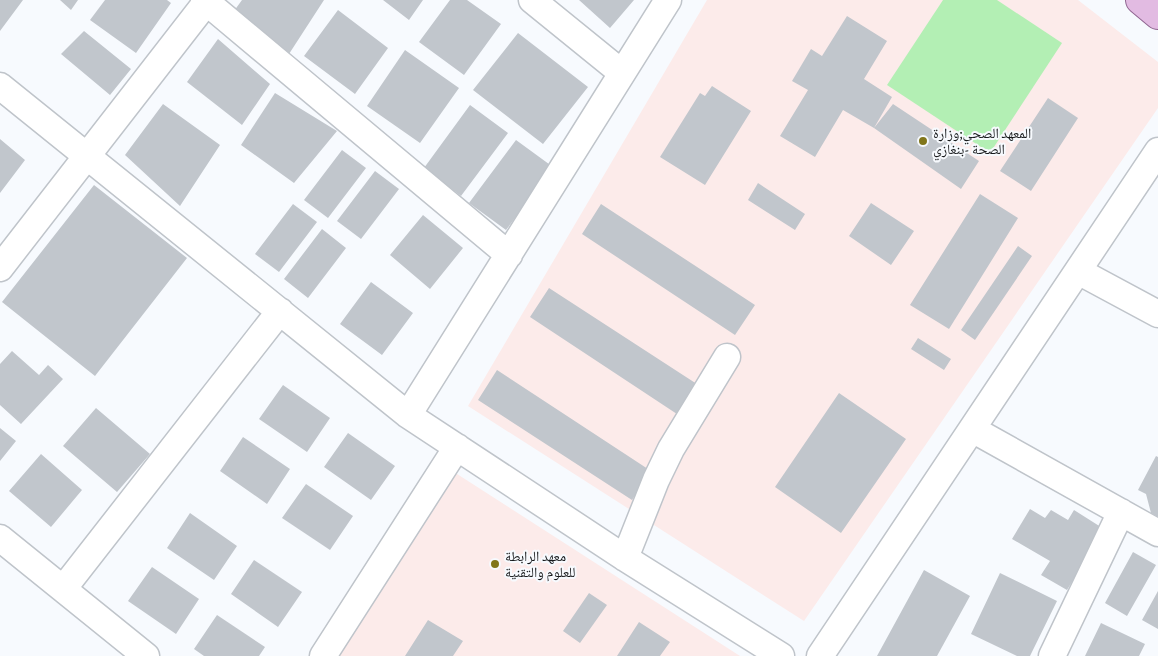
<svg xmlns="http://www.w3.org/2000/svg" width="1158" height="656" viewBox="0 0 1158 656" font-family="'Crimson Pro','Noto Naskh Arabic',serif">
	<rect width="100%" height="100%" fill="#f7fafe"/>
	<path fill="#fcebea" d="M707 0H1078L1158 62V108L804 621 468 406Z
		M454 472 740 656H330Z"/>
	<path fill="#b3efb4" d="M943 0H997L1062 43 990 153 887 85Z"/>
	<path fill="#c1c6cc" d="M0 0H23L0 31Z
		M60 0H78L71 10Z
		M105 0H167L171 3 136 53 90 20Z
		M242 0H324L289 54 234 11Z
		M383 0H423L409 20Z
		M450 0H467L501 24 464 75 419 42Z
		M579 0H634L610 28Z
		M338 10 388 48 355 94 304 56Z
		M847 16 887 41 864 79 892 97 874 128 893 104 979 161 961 189 874 128 843 110 815 157 780 136 808 90 792 81 811 49 822 56Z
		M84 31 131 69 110 95 61 54Z
		M518 33 588 87 543 144 473 90Z
		M218 39 270 84 242 125 187 82Z
		M405 50 459 88 420 143 367 106Z
		M712 86 751 111 705 185 660 157 700 93 705 96Z
		M275 93 337 131 294 183 241 145Z
		M1048 98 1078 118 1031 191 1000 171Z
		M163 104 220 145 180 206 125 155Z
		M470 105 508 133 461 196 424 168Z
		M0 139 25 160 0 193Z
		M516 140 553 167 506 230 469 203Z
		M342 150 366 168 328 218 304 200Z
		M375 171 399 189 361 239 337 221Z
		M758 183 805 214 795 230 748 200Z
		M94 185 187 258 95 376 2 302Z
		M980 194 1018 218 949 329 910 305Z
		M871 203 914 231 891 265 849 236Z
		M293 204 317 222 279 272 255 254Z
		M601 204 755 305 735 335 582 234Z
		M423 215 463 248 430 289 390 255Z
		M322 229 346 248 308 298 284 279Z
		M1018 246 1032 256 975 340 961 330Z
		M371 282 413 313 382 355 340 324Z
		M549 288 703 388 683 418 530 317Z
		M918 338 951 359 944 370 911 349Z
		M12 351 39 375 48 365 63 379 21 424 0 405V364Z
		M497 370 651 471 632 500 478 400Z
		M283 385 330 418 307 452 259 419Z
		M839 393 906 439 841 533 775 487Z
		M96 408 150 454 117 492 63 446Z
		M0 428 16 441 0 461Z
		M348 433 395 466 371 500 324 467Z
		M243 437 290 469 267 504 220 471Z
		M41 454 82 490 51 527 9 491Z
		M1156 456 1158 457V517L1151 513 1146 494 1138 490Z
		M306 484 353 516 330 550 282 518Z
		M1030 509 1045 518 1051 510 1068 520 1074 510 1104 529 1067 590 1041 575 1050 561 1012 539Z
		M190 513 237 546 214 580 167 548Z
		M1133 552 1156 565 1127 616 1105 603Z
		M254 560 302 592 278 627 231 594Z
		M152 567 199 599 176 634 128 601Z
		M924 570 970 596 937 656H877Z
		M1000 573 1057 601 1030 656H1017L971 634Z
		M1158 591V629L1142 620Z
		M589 593 607 605 580 643 563 631Z
		M217 615 265 647 259 656H204L194 649Z
		M428 620 463 641 453 656H405Z
		M639 622 670 642 660 656H617Z
		M1101 623 1145 644 1139 656H1085Z"/>
	<g fill="none" stroke-linecap="round" stroke-linejoin="round">
		<g stroke="#bfc4ca" stroke-width="29">
			<path id="minor" d="M204 0 509 255
				M532 0 622 73
				M0 86 408 415 625 558 781 656
				M0 268 208 0
				M1078 271 1158 314
				M408 415 668 0
				M972 429 1158 533
				M0 538 146 656
				M625 558 656 480 671 449 727 357
				M63 589 280 311
				M323 656 457 447
				M820 656 1158 151
				M1052 656 1121 512"/>
		</g>
		<g stroke="#8f6590" stroke-width="30">
			<path id="major" d="M1140 0 1158 15"/>
		</g>
		<use href="#minor" stroke="#fff" stroke-width="26"/>
		<use href="#major" stroke="#e2bbe2" stroke-width="28"/>
	</g>
	<g fill="#81761a" stroke="#f7fafe" stroke-width="2">
		<circle cx="923" cy="141" r="5"/>
		<circle cx="495" cy="564" r="5"/>
	</g>
	<g text-anchor="middle" dominant-baseline="central" stroke-width="4" stroke-linejoin="round" paint-order="stroke">
		<g font-size="14" fill="#17191b" stroke="#f7fafe" text-anchor="start">
			<text x="933" y="133">المعهد الصحي;وزارة<tspan x="933" dy="16">الصحة -بنغازي</tspan></text>
			<text x="505" y="556">معهد الرابطة<tspan x="505" dy="16">للعلوم والتقنية</tspan></text>
		</g>
	</g>
</svg>
